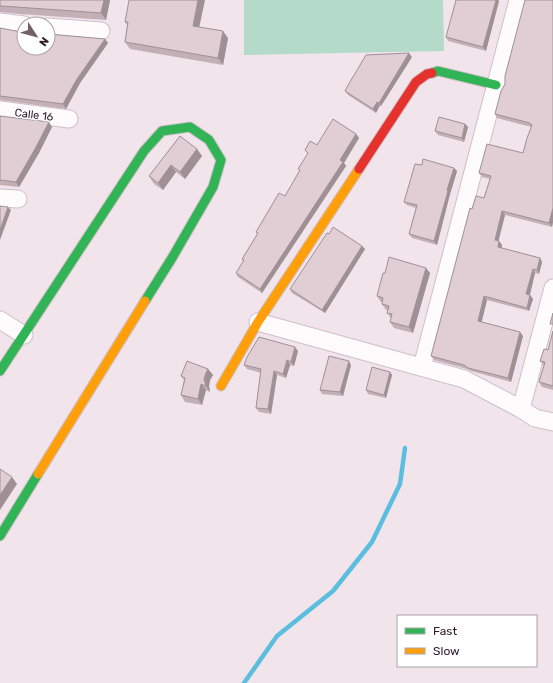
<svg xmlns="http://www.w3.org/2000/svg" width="553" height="683" viewBox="0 0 553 683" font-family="Rubik,sans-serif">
	<rect width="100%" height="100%" fill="#f2e4eb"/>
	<path fill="#b4dac9" d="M244 0H443L444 51 244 55Z"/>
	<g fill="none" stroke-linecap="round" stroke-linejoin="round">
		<path stroke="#5cbede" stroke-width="4.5" d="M244 683 277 636 333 591 372 542 400 484 405 448"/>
		<g stroke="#d0bec8" stroke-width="19">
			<path id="street" d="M0 22 24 25
				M48 27 101 31
				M0 110 69 119
				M0 198 18 199
				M0 320 24 335
				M258 322 464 379 521 409 535 418 553 422
				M422 367 518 0
				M521 409 553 288"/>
		</g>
		<g stroke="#d0bec8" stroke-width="11">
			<path id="fast" d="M432 73 438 71 496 85
				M0 371 144 151 162 131 190 127 209 140 221 160 213 187 172 258 145 301
				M0 536 38 474"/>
		</g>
		<g stroke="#d0bec8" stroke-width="11">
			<path id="slow" d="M221 386 258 322 359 169
				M38 474 145 301"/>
		</g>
		<g stroke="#d0bec8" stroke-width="11">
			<path id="jam" d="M359 169 416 82 427 74 432 73"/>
		</g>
		<use href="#street" stroke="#fdfbfc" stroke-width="17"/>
		<use href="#fast" stroke="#30b455" stroke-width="9"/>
		<use href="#slow" stroke="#ff9f0a" stroke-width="9"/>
		<use href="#jam" stroke="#e5322d" stroke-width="9"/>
	</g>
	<path fill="#c2b0b6" d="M0 0H110L106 20 20 14 0 12Z
		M553 0V222L552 227 505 215 498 240 502 245 501 248 540 258 542 262 539 274 535 273 530 295 533 299 529 311 487 300 481 322 523 336 511 382 471 371 467 369 434 360 431 356 472 209 484 198 490 179 482 177 479 173 523 153 531 127 497 118 495 114 505 84Z
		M499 1 486 51 448 41 446 37Z
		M125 22 199 27 228 38 223 65 130 49 125 42 127 25Z
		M0 28 16 31 105 39 108 43 80 83 66 109 0 100Z
		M412 57 381 106 380 105 376 113 348 95 345 91Z
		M0 116 52 127 39 153 19 187 0 185Z
		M465 124 468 127 464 142 438 135 435 131Z
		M356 134 359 138 344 163 346 166 262 293 238 277 236 273 243 261 242 259 257 234 256 232 285 196 300 171 298 169 308 154 305 150 317 145Z
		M180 136 202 156 185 179 176 172 163 190 154 184 149 176Z
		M422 165 454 168 457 171 450 194 437 245 412 238 409 234 416 208 407 205 404 202Z
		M329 234 362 246 365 249 325 313 292 293 290 289Z
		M430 273 413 333 394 328 390 322 391 318 387 313 388 310H386L382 304V302H381L377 296Z
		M553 331V390L542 387 539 382 544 366 540 361 548 350Z
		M298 351 294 366 290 365 286 378 277 375 271 414 259 412 256 408 261 373 247 369 244 365Z
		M351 365 343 396 322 394 320 390Z
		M208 369 213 375 210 380 209 386 210 392 206 390 202 405 185 402 181 395 184 380 181 376Z
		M390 372 392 375 386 398 368 394 366 390Z"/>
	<path fill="#9e9094" d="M104 0H110L106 20 101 13Z
		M198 0H205L198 33 193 26Z
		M496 0H498L499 1 486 51 483 47Z
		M223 31 228 38 223 65 218 58Z
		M105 39 108 43 80 83 66 109 63 104 77 79Z
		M409 53 412 57 381 106 379 103Z
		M377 102 380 105 376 113 373 109Z
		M49 122 52 127 39 153 19 187 16 182Z
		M465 124 468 127 464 142 462 138Z
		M356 134 359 138 344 163 346 166 262 293 260 289Z
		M197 149 202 156 185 179 180 172Z
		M171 165 176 172 163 190 158 183Z
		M454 168 457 171 450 194 437 245 434 241 447 190Z
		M8 207 11 210 0 240V230Z
		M553 208V222L552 227 549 223Z
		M502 211 505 215 498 243 495 240Z
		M499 241 502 245 501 251 498 247Z
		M362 246 365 249 325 313 322 310Z
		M540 258 542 262 539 274 537 270Z
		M426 268 430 273 413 333 409 327Z
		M533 269 535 273 529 298 526 294Z
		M530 295 533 299 529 311 527 308Z
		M484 296 487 300 481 325 478 321Z
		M520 332 523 336 511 382 508 378Z
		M295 347 298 351 294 366 291 362Z
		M287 360 290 365 286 378 283 374Z
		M349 361 351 365 343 396 340 392Z
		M208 369 213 375 210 380 209 386 210 392 206 386 204 379 206 373Z
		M274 371 277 375 271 414 268 409Z
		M390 372 392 375 386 398 384 395Z
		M201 384 206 390 202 405 198 399Z
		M12 477 17 484 0 510V495Z"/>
	<path fill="#e1cdd4" stroke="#9e9094" d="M0 0H104L101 13 16 7 0 6Z
		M129 0H198L193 26 223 31 218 58 125 42 128 22H125Z
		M456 0H496L483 47 446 37Z
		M525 0H553V208L549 223 502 211 495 240 499 241 498 247 540 258 537 270 533 269 526 294 530 295 527 308 484 296 478 321 520 332 508 378 468 368 464 365 431 356 470 208 472 209 476 196 484 198 491 176 479 173 487 144 523 153 527 138 532 125 530 124V123L495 114 501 91 505 84V76Z
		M0 28 16 31 24 32V48H48V34L105 39 77 79 63 104 0 96Z
		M409 53 379 103 377 102 373 109 345 91 347 87 366 55Z
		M0 116 49 122 35 149 16 182 0 180Z
		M439 117 465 124 462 138 435 131Z
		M333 119 356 134 340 160 343 162 260 289 236 273 244 260 242 259 258 233 256 232 279 193 285 196 300 170 298 169 308 153 305 150 310 141 317 145Z
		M180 136 197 149 180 172 171 165 158 183 149 176Z
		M423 159 454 168 447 190 448 191 434 241 409 234 417 205 404 202 415 164 422 165Z
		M0 206 8 207 0 230Z
		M333 227 362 246 322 310 290 289 327 233 329 234Z
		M389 257 426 268 409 327 390 322 392 314 387 313 389 306 382 304 383 298 377 296 383 273H385Z
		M553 313V324H550Z
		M553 331V386L539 382 545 362 540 361 544 349 548 350Z
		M259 337 295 347 291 362 287 360 283 374 274 371 268 409 256 408 261 369 244 365 247 357Z
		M329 356 349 361 340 392 320 390Z
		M187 361 208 369 206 373 204 379 206 386 201 384 198 399 181 395 185 378 181 376Z
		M372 367 390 372 384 395 366 390Z
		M0 469 12 477 0 495Z"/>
	<g text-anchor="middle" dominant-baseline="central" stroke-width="3" stroke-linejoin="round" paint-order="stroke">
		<g font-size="11" fill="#2f1926" stroke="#fff">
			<text transform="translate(34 115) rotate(7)">Calle 16</text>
		</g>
	</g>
	<rect x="397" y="615" width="140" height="52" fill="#ffffff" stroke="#aca3a8"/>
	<rect x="405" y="628" width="20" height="6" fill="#30b455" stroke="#aca3a8"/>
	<text x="433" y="635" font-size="12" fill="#2f1926">Fast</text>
	<rect x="405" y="648" width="20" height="6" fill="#ff9f0a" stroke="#aca3a8"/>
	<text x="433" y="655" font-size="12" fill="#2f1926">Slow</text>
	<g transform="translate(36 36) rotate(126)"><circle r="19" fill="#ffffff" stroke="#aca3a8"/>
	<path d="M0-3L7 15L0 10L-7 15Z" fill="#73606b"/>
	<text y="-6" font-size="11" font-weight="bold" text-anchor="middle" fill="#2f1926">N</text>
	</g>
</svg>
